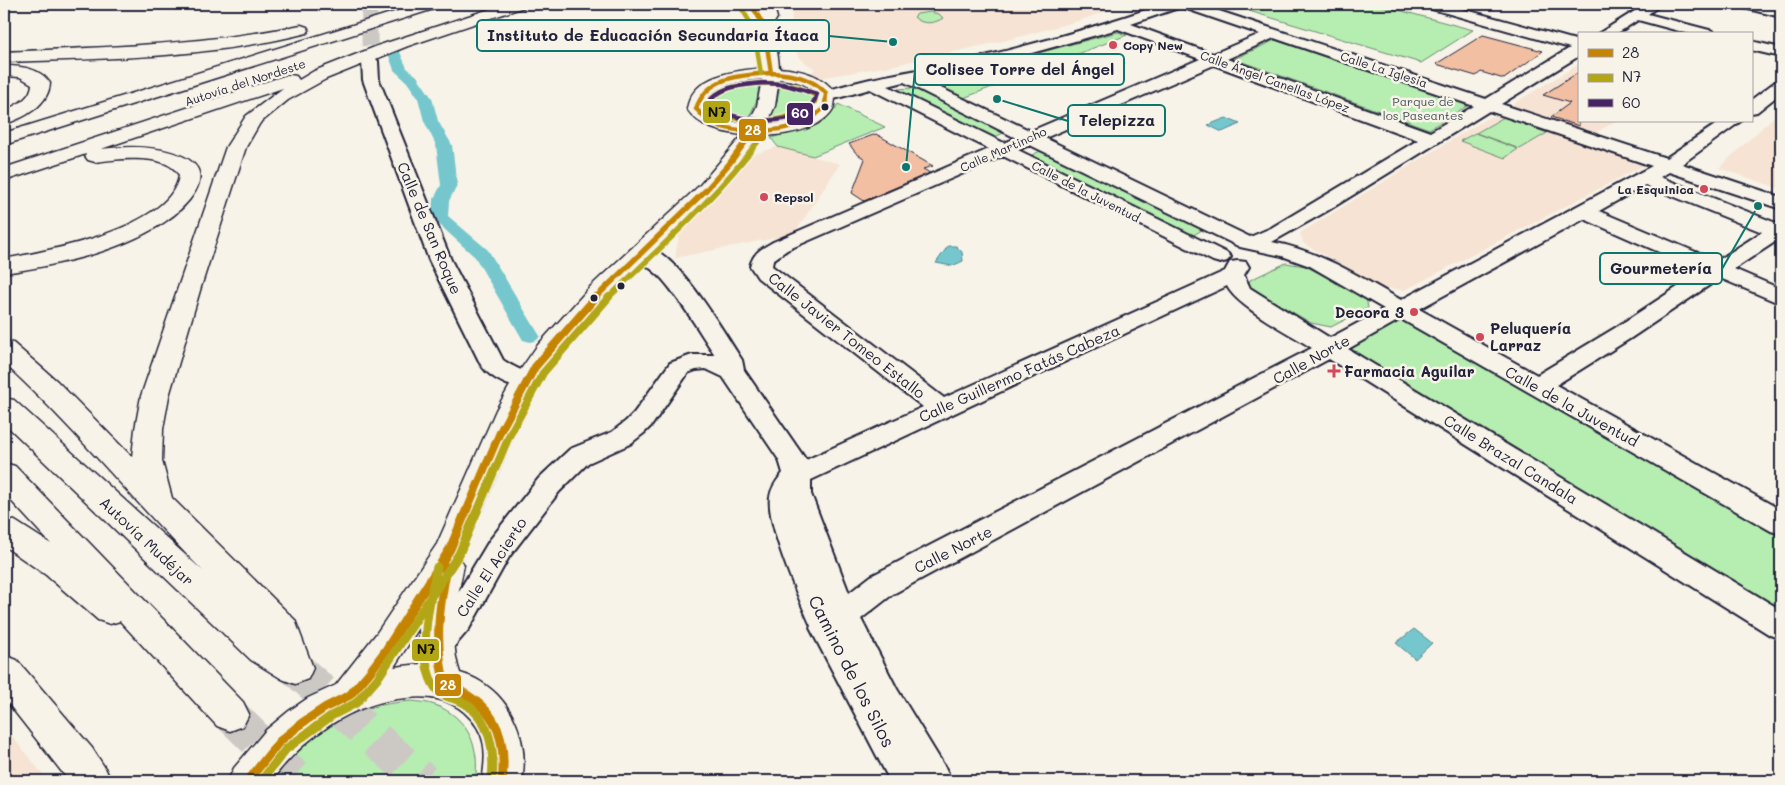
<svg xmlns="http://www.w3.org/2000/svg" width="1785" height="785" viewBox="0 0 1785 785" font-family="Mali,sans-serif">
	<rect width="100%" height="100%" fill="#f7f3e8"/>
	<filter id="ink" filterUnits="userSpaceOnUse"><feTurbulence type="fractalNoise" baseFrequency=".02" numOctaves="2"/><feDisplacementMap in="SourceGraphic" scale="10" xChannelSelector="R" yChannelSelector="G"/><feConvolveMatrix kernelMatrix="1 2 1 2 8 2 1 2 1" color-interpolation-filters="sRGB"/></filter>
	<g filter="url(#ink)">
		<path fill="#f6e3d3" d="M792 4H1127L1078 21 1007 40 890 66 819 78 809 75 815 69 801 59 791 45Z
			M1579 64V121H1616L1592 135 1517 111 1513 104Z
			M1781 110V189L1719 168Z
			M1508 116 1646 164 1405 290 1384 288 1304 244 1300 233 1489 117Z
			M778 147 840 164 794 234 675 258 680 230 748 156Z
			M4 726 48 781H4Z"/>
		<path fill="#b6edb0" stroke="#6c8876" d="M1264 4H1376L1473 30 1421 63 1249 11Z
			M930 12 939 14 943 18C935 24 921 25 914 17L917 14Z
			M1118 32 1127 35 961 99 933 84 931 81Z
			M1275 40 1469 105 1429 129 1234 59Z
			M760 77 757 100 745 126 712 119 701 103 715 87Z
			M783 77 810 85 821 98C805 122 795 122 768 126L777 101 781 78Z
			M925 87 1013 129 985 141 885 90Z
			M838 104 885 127 813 156 778 147 771 138C793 131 827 127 838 104Z
			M1504 117 1547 133 1520 149 1476 133Z
			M1475 133 1518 149 1505 158 1460 141Z
			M1045 149 1207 227 1187 239 1025 158Z
			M1286 263 1305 266 1366 297 1368 308 1331 327 1311 323 1248 286 1250 280Z
			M1404 318 1781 523V617L1349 350Z
			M412 701C419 702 428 702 435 705 468 717 481 748 475 781H269C306 732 349 705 412 701Z"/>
		<path fill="#76c7cd" stroke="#548593" d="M1226 118 1240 124 1222 132 1208 125Z
			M948 246H956L962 252 963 261 952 266 936 263Z
			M1414 629 1432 643 1415 659 1396 643Z"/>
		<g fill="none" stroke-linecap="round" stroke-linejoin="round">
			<path fill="#76c7cd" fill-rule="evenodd" d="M394 49 399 50 407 68 417 76 432 98 438 121 452 145 457 185 449 201 448 216 488 250 540 336 537 340 530 342 523 340 475 257 431 217 433 201 441 185 436 145 424 121 418 98 407 82 394 70 388 53Z"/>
		</g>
		<path fill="#f2bfa3" stroke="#22223b" d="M1483 35 1543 51 1504 79 1481 72 1476 76 1436 64Z
			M1579 72V126L1551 117 1570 103 1543 95Z
			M876 134 933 166 923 169 930 173 864 201 852 193 865 159 856 153 849 144Z"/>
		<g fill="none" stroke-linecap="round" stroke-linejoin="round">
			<path stroke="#ccc9c5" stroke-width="16" stroke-dasharray="16 8" stroke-linecap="butt" d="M369 6 370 61"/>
			<path stroke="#ccc9c5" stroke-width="36" stroke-dasharray="36 18" stroke-linecap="butt" d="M295 668 423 781
				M230 714 298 781"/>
			<g stroke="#22223b" stroke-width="4">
				<path id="minor" d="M363 4H377L374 9H364Z
					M1164 4H1198L1486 99 1570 48 1425 7 1423 4H1444L1579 41V56L1501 104 1666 158 1721 121H1741L1682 164 1781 197V209L1669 172 1660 177 1776 223 1781 222V238L1734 269 1781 289V304L1720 278 1631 338 1556 385 1781 510V534L1771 531 1401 319 1348 349 1781 610V639L1770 635 1329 359 893 594 861 619 897 689 946 769 951 781H890L810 628 811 626C799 599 766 524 770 497 771 488 777 480 783 473L779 460 723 377 706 369 696 370 688 373 652 425 644 433 630 444 588 463 559 492 509 557 469 629 446 656 435 660 424 656 419 646 424 636 447 611 489 541 539 478 570 449 612 432 626 421 634 413 670 363 692 355H715C698 330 683 303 663 280 654 269 639 262 632 251L635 247C640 245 644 244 650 247 684 263 721 328 742 360L744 370 806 460 923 407 758 278 750 266C754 252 761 249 773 242L989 149 870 89 827 101 821 99 819 96 821 93C862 78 906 73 948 64 1021 49 1093 28 1164 4ZM1181 7 1260 34 1213 54 1131 24ZM1118 29 1200 59 1031 131 922 79 1021 56ZM1274 38 1474 106 1430 132 1227 59ZM1214 65 1418 140 1271 228 1250 237 1045 138ZM904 82 1016 138 1004 143 888 86ZM1489 111 1652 166 1401 300C1360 277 1320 251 1272 242L1327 211ZM1030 145 1240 247 1282 256 1310 266 1384 309 1330 338 1250 288 1244 275 1249 267 1246 262 1238 261 1230 262 1225 271 1203 281 944 398 772 266 773 260 787 250 1003 156 1213 261 1220 263 1227 261 1231 257 1227 253 1018 150ZM1645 185 1762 232 1717 261 1599 211ZM1584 219 1702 271 1615 328 1537 375 1419 309ZM1227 286C1237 307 1291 334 1312 348L871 576 849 593 811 494V480Z
					M1646 4H1657L1659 6 1648 14 1713 31 1715 34H1690L1638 20 1616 34H1598Z
					M1738 4H1761L1781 9V17L1740 7Z
					M1751 41 1781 48V57L1751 50Z
					M370 56 375 58 378 61 379 80 451 260 503 360C512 367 535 375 539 382L536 388C518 392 491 380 481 365L429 260 363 80 362 61 365 58Z
					M1781 80V93L1757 112 1751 113V100L1775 82Z"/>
			</g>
			<g stroke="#22223b" stroke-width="3">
				<path id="major" d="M743 4H758C770 24 778 45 779 68 801 70 822 74 835 93 835 98 835 104 833 109 820 131 784 135 761 136L744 160 715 194 608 296 556 358 524 410 461 560 464 565C457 600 448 638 460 673 467 675 475 678 481 682 514 702 529 744 522 781H482C487 753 487 732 464 712 447 698 428 696 407 698 352 702 303 738 271 781H228L234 768 266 730 289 711 308 698 336 685 376 634 437 544 496 410 512 382 537 346 591 286 700 185 741 137 742 135C721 132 700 128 687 109 692 75 734 71 762 68 762 45 755 24 743 4ZM762 79 757 106 748 124C731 122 718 119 705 108L707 99C719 83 743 81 762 79ZM779 79C793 80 807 83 817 94 817 97 817 103 815 106 808 120 781 124 767 124L775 106ZM419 628 421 664 394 667Z"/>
			</g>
			<g stroke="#22223b" stroke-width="3">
				<path id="highway" d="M420 4H443L440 7 4 145V133Z
					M505 4H527L524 7 408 46 326 79 288 100 260 123 246 147 201 287 169 396 163 429 162 461 172 498 295 620 313 668 308 679 295 684 282 679 251 660 4 423V398L14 400 203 571C135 503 75 428 4 363V341L13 343 57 381 132 457 135 429 141 396 226 147 246 116 283 88 101 149C127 146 159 145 184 157 221 175 183 210 163 223 117 253 57 265 4 273V259C48 251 170 229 179 176 169 152 116 159 95 162L88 160 85 156 86 154 4 181V168L284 76 290 75 296 76 299 80 314 71 380 45Z
					M757 4H773L777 18 770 29H758L756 26 761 18Z
					M301 25 307 27 309 30 307 33C209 58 104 59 4 62V52C104 47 203 45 301 25Z
					M4 66C21 66 40 68 50 83 49 105 23 119 4 124V111C16 105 31 99 32 84L20 77 4 76Z
					M4 463 15 466 243 702 249 714 243 726 230 731 217 726 120 621 110 624 98 620 46 575 4 546V518L15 521 51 544 4 493Z
					M4 655 17 660 92 748 105 768 111 781H69L4 698Z"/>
			</g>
			<use href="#minor" fill="#f7f3e8" fill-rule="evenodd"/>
			<use href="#major" fill="#f7f3e8" fill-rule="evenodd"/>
			<use href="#highway" fill="#f7f3e8" fill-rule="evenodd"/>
			<g stroke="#f7f3e8" stroke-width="7">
				<path id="bus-1-far3" d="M751 4 764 26 771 73
					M771 73C792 74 811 77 826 93L825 107C818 113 812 119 803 123 778 133 730 135 707 120 703 117 700 112 696 109 707 76 741 75 771 73Z"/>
			</g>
			<g stroke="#f7f3e8" stroke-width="9">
				<path id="bus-1-far2" d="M744 130H766
					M595 298 706 190 729 164 754 130"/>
			</g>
			<g stroke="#f7f3e8" stroke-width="11">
				<path id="bus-1-far1" d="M466 512 501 430 535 367 596 297"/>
			</g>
			<g stroke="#f7f3e8" stroke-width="13">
				<path id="bus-1" d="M447 567C439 607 434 644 445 684 492 703 508 731 502 781
					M248 781 279 742 302 723 326 707 350 695 369 673 386 650 450 549 466 511"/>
			</g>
			<g stroke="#f7f3e8" stroke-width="7">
				<path id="bus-2-far3" d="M742 9 754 29 761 74
					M771 83 798 87 816 96 815 102C784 125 739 128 707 105 719 84 749 84 771 83Z"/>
			</g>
			<g stroke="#f7f3e8" stroke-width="9">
				<path id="bus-2-far2" d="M608 298C662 246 717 197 762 136"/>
			</g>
			<g stroke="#f7f3e8" stroke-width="11">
				<path id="bus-2-far1" d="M477 512 510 434 543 373 609 297"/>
			</g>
			<g stroke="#f7f3e8" stroke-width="13">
				<path id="bus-2" d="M437 567C430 598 414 664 438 691 443 697 455 698 462 702 490 717 495 750 492 779
					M261 781 286 749 331 716 356 703 377 679 459 554 477 511"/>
			</g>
			<g stroke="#f7f3e8" stroke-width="7">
				<path id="bus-3" d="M762 83 783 84 817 94C806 133 733 122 707 105 718 86 742 85 762 83Z"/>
			</g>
			<use href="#bus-1-far3" stroke="#c58403" stroke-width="4.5"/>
			<use href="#bus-1-far2" stroke="#c58403" stroke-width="5.5"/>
			<use href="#bus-1-far1" stroke="#c58403" stroke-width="8"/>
			<use href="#bus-1" stroke="#c58403" stroke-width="9"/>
			<use href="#bus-2-far3" stroke="#b2a615" stroke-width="4.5"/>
			<use href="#bus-2-far2" stroke="#b2a615" stroke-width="5.5"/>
			<use href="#bus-2-far1" stroke="#b2a615" stroke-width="8"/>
			<use href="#bus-2" stroke="#b2a615" stroke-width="9"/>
			<use href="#bus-3" stroke="#472565" stroke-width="4.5"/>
		</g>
	</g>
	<g fill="#d1495b" stroke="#f7f3e8" stroke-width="2">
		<circle cx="1113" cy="45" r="5"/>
		<circle cx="1704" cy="189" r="5"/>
		<circle cx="764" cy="197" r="5"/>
		<circle cx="1414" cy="312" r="5"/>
		<circle cx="1480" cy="337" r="5"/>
		<path d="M1331.5 363.5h5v5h5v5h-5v5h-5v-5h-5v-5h5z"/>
	</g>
	<g fill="#22223b" stroke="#f7f3e8" stroke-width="2">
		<circle cx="825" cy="107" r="4.5"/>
		<circle cx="621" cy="286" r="4.5"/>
		<circle cx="594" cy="298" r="4.5"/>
	</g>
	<g text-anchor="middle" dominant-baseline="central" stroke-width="5" stroke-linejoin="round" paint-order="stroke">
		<g font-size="12" font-weight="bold" fill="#22223b" stroke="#f7f3e8" text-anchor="start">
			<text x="1123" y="45">Copy New</text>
			<text x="1694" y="189" text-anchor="end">La Esquinica</text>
			<text x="774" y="197">Repsol</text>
		</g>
		<g font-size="12" fill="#22223b" stroke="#f7f3e8">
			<text transform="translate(1384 69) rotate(18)">Calle La Iglesia</text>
			<text transform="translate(1275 81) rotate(20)">Calle Ángel Canellas López</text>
			<text transform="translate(245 82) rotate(-18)">Autovía del Nordeste</text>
			<text transform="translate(1003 149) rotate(-24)">Calle Martincho</text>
			<text transform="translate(1086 191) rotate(27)">Calle de la Juventud</text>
		</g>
		<g font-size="12" fill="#475558" stroke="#f7f3e8">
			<text x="1423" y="101">Parque de<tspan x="1423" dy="14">los Paseantes</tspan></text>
		</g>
		<g font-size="15" fill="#22223b" stroke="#f7f3e8">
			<text transform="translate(430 228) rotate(67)">Calle de San Roque</text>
			<text transform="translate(847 335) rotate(38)">Calle Javier Tomeo Estallo</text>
			<text transform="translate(1311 359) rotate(-29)">Calle Norte</text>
			<text transform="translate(1019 373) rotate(-24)">Calle Guillermo Fatás Cabeza</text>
			<text transform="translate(1572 406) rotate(29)">Calle de la Juventud</text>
			<text transform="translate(1511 459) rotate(32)">Calle Brazal Candala</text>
			<text transform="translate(147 541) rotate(43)">Autovía Mudéjar</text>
			<text transform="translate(953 549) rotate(-27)">Calle Norte</text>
			<text transform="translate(491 567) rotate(-57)">Calle El Acierto</text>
		</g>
		<g font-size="15" font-weight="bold" fill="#22223b" stroke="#f7f3e8" text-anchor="start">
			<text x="1404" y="312" text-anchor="end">Decora 3</text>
			<text x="1490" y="328">Peluquería<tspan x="1490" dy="17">Larraz</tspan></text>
			<text x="1344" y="371">Farmacia Aguilar</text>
		</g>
		<g font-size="18" fill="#22223b" stroke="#f7f3e8">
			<text transform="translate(852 671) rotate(63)">Camino de los Silos</text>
		</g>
	</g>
	<path fill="none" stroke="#0f766e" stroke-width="2" d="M893 42L829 36M906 167L915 69M997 99L1068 121M1758 206L1722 269"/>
	<g fill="#0f766e" stroke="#f7f3e8" stroke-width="2">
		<circle cx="893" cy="42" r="5"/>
		<circle cx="906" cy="167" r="5"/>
		<circle cx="997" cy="99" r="5"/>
		<circle cx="1758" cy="206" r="5"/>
	</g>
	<g fill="#f7f3e8" stroke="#0f766e" stroke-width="2">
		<rect x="477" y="20" width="352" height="31" rx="5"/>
		<rect x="915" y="54" width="209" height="31" rx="5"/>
		<rect x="1068" y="105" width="97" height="31" rx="5"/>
		<rect x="1600" y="253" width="122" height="31" rx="5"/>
	</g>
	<g font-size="16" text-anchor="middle" font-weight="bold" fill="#22223b">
		<text x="653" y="41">Instituto de Educación Secundaria Ítaca</text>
		<text x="1020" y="75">Colisee Torre del Ángel</text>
		<text x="1117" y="126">Telepizza</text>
		<text x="1661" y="274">Gourmetería</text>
	</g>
	<g stroke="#f7f3e8" stroke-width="2">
		<rect x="702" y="100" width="29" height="24" rx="5" fill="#b2a615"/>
		<rect x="786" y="102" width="28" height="24" rx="5" fill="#472565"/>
		<rect x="738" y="118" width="29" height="24" rx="5" fill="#c58403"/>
		<rect x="411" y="638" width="29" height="24" rx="5" fill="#b2a615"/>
		<rect x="434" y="673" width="28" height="24" rx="5" fill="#c58403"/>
	</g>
	<g font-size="14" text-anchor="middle" font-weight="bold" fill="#fff">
		<text x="800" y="118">60</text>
		<text x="753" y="135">28</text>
		<text x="448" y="690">28</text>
	</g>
	<g font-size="14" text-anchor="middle" font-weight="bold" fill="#111">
		<text x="717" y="117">N7</text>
		<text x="426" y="654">N7</text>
	</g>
	<rect width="1785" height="785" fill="none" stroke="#f7f3e8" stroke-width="20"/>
	<rect x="10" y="10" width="1765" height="765" fill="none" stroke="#22223b" stroke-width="2" filter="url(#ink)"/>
	<rect x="1578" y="32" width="175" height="90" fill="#f7f3e8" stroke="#a29fa3"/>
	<rect x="1588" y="49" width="25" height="8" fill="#c58403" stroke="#a29fa3"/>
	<text x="1622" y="58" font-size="15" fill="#22223b">28</text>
	<rect x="1588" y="74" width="25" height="8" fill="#b2a615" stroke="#a29fa3"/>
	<text x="1622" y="82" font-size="15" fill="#22223b">N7</text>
	<rect x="1588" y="99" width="25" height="8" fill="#472565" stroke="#a29fa3"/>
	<text x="1622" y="108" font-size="15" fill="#22223b">60</text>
</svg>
